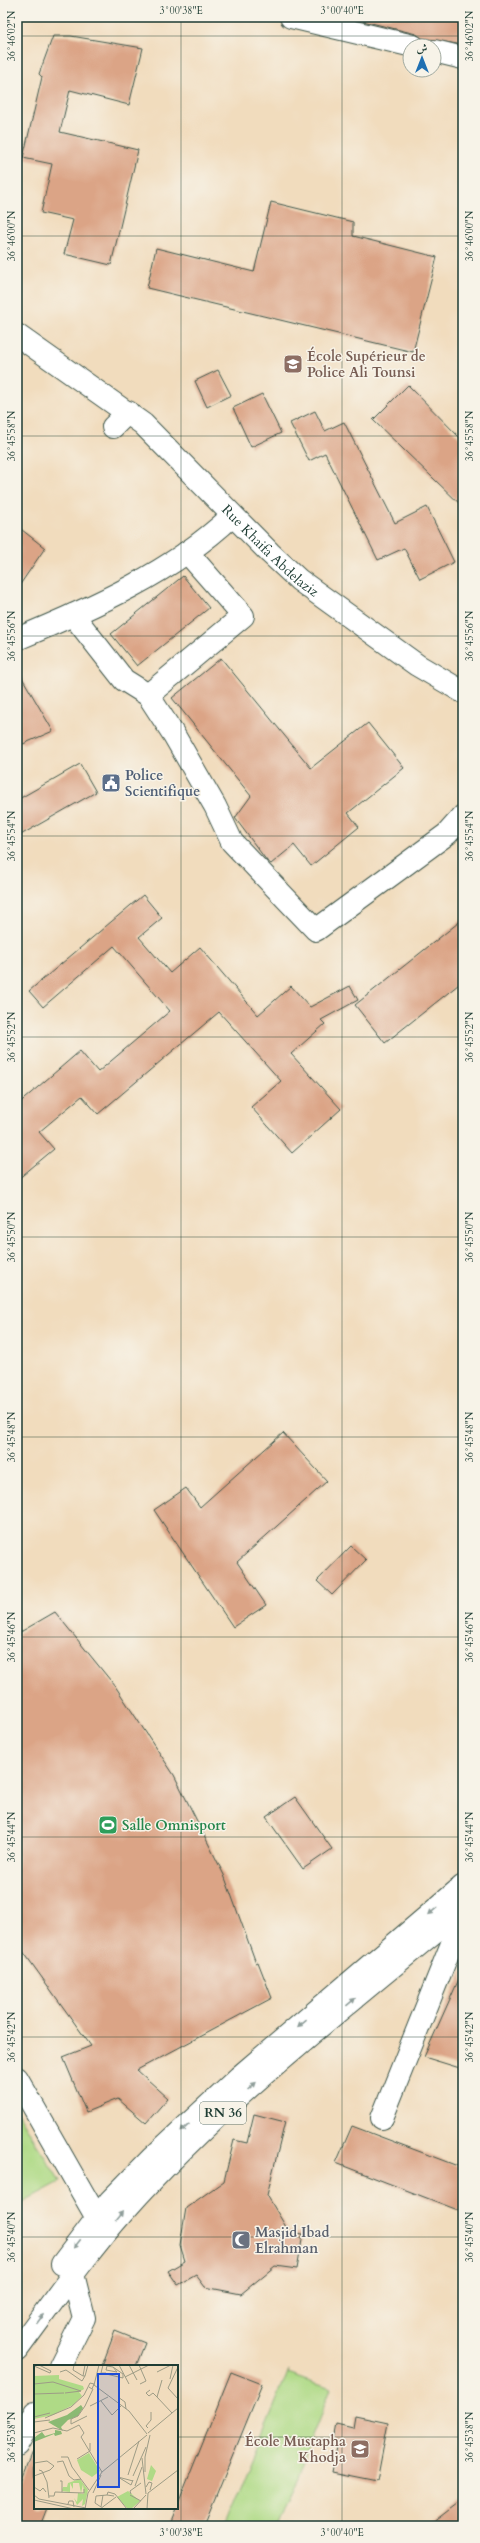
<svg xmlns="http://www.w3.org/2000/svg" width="480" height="2543" viewBox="0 0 480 2543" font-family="Cardo,Amiri,serif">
	<rect width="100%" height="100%" fill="#f7f3e8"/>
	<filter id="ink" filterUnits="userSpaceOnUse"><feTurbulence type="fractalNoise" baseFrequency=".025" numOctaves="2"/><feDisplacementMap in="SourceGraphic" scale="8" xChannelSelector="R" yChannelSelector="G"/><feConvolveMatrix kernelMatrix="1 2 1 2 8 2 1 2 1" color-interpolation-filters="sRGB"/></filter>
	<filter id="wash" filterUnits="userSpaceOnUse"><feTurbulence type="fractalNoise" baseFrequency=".012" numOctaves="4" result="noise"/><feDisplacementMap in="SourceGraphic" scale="16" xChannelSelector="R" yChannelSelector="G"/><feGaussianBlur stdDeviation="0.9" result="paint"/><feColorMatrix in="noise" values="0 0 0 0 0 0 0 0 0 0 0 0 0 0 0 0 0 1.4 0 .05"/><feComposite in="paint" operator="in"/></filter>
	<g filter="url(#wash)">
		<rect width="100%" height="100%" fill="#f1dcbd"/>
		<path fill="#afda86" stroke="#678c5d" d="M17 2112 60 2182 17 2205Z
			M289 2370 288 2373 331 2388 276 2526H225Z"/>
		<g id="blocks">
			<path fill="#dba486" d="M364 17H463V45L422 38 416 34 363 21Z
				M53 36H71L143 48 129 105 70 90 60 132 138 150 111 265 64 254 73 220 41 213 52 164 23 158 42 77 39 74Z
				M271 202 353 222V236L437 257 413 352 147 288 156 248 254 272Z
				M218 370 231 395 207 407 195 381Z
				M408 385 463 441V507L373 420Z
				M262 394 281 433 251 447 233 408Z
				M315 411 325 431 344 422 395 523 427 507 454 562 420 579 404 548 378 560 325 453 309 461 290 423Z
				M17 526 45 548 17 589Z
				M183 576 209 608 137 666 111 634Z
				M221 658 311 768 368 723 404 768 348 813 359 827 311 866 294 845 271 864 267 861 235 818 251 796 172 698Z
				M17 669 53 731 23 744 17 736Z
				M80 764 96 792 17 837V800Z
				M143 895 162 918 139 937 170 973 200 947 258 1015 291 986 310 1007 350 986 358 1000 321 1020 325 1024 291 1054 341 1109 292 1153 251 1107 281 1081 219 1012 98 1114 82 1096 39 1132 54 1149 17 1180V1105L80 1051 98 1072 170 1011 114 946 43 1007 29 991Z
				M463 919V981L385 1043 355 1005Z
				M283 1433 327 1481 237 1562 266 1605 233 1627 154 1510 186 1488 200 1507Z
				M351 1546 366 1560 332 1595 317 1581Z
				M55 1612 115 1686 174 1775 224 1875 256 1963 258 1962 272 1998 137 2070 168 2098 146 2123 118 2099 86 2112 63 2057 91 2046 17 1943V1634Z
				M295 1797 332 1849 303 1869 266 1817Z
				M463 1970V2069L424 2057Z
				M254 2114 285 2122 267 2195 289 2232 303 2234 297 2269 275 2266 241 2294 205 2287 196 2275 178 2285 168 2271 185 2261 180 2245 186 2208 224 2181 234 2140 247 2143Z
				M352 2126 463 2168V2212L336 2163Z
				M115 2331 145 2343 136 2366H102Z
				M231 2372 262 2384 204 2526H169Z
				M355 2416 388 2423 377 2481 332 2472 337 2447 332 2446 336 2424 353 2428Z
				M34 2449 35 2508H47L40 2526H17V2492Z
				M463 2500V2526H429Z"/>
		</g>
	</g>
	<g filter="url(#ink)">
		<use href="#blocks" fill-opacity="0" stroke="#3e5549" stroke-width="1"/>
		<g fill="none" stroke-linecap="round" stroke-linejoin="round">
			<g stroke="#3e5549" stroke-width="24">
				<g id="minor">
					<path d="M291 17 413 46"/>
					<path d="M434 51 463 58"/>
					<path id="s1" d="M17 335 143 424 270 553 299 580 417 665 463 692"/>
					<path d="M113 427 128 412"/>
					<path d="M73 615 124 680 148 695 174 735 215 806 232 842 316 930 447 834 463 816"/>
					<path d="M17 639C92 608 173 572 232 516"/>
					<path d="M148 695 243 616 187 552"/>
					<path d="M17 2078 97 2218"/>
					<path d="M382 2118 463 1916"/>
					<path d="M60 2366 84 2318 73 2274"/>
					<path d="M17 2445 35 2412"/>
				</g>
			</g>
			<g stroke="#3e5549" stroke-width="24">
				<path id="major" d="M62 2264 110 2201 153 2157 239 2077 463 1886
					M17 2350C52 2303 86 2254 125 2210 223 2099 349 2004 463 1908"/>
			</g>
			<use href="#minor" stroke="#fff" stroke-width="22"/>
			<use href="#major" stroke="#fff" stroke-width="22"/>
		</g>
		<defs><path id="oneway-solid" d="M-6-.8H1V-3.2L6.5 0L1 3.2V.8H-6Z"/></defs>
		<g fill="#8f9e9a">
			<use href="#oneway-solid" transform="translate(433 1911) rotate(140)"/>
			<use href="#oneway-solid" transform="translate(351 2002) rotate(-40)"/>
			<use href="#oneway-solid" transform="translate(302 2023) rotate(140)"/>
			<use href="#oneway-solid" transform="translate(252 2086) rotate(-42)"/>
			<use href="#oneway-solid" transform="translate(185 2128) rotate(137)"/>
			<use href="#oneway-solid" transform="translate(119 2216) rotate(-51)"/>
			<use href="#oneway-solid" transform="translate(77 2244) rotate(128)"/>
			<use href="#oneway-solid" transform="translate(40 2319) rotate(-54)"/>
		</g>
	</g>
	<path fill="none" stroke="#1f3d34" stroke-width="1" stroke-opacity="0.45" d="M20 17V2526M181 17V2526M342 17V2526M17 36H463M17 236H463M17 436H463M17 636H463M17 836H463M17 1037H463M17 1237H463M17 1437H463M17 1637H463M17 1837H463M17 2037H463M17 2237H463M17 2437H35M177 2437H463"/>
	<defs>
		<g id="university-square" transform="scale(1)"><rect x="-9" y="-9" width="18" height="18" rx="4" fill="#8d6e63" stroke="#f7f3e8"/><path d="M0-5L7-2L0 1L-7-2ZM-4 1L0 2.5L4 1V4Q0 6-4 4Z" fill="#fff"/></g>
		<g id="civic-square" transform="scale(1)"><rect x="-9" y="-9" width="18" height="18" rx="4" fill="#5c6f8a" stroke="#f7f3e8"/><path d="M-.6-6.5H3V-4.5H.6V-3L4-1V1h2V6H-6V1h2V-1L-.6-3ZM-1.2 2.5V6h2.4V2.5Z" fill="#fff"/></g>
		<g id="stadium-square" transform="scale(1)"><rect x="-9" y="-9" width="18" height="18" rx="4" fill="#2e9e5b" stroke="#f7f3e8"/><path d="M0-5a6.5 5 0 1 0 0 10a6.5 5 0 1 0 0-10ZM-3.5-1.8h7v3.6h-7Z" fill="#fff"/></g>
		<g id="mosque-square" transform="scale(1)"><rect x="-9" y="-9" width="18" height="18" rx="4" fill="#6b7280" stroke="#f7f3e8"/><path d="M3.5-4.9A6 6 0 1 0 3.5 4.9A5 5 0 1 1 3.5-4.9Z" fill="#fff"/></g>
		<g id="school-square" transform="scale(1)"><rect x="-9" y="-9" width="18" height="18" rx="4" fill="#8d6e63" stroke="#f7f3e8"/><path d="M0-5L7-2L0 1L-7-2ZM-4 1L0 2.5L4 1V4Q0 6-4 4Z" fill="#fff"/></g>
	</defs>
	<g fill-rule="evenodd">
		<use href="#university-square" x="293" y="364"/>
		<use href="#civic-square" x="111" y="783"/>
		<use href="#stadium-square" x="108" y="1825"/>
		<use href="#mosque-square" x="241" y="2240"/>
		<use href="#school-square" x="360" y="2449"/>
	</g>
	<g text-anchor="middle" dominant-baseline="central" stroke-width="3" stroke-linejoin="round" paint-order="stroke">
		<rect fill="#f7f3e8" stroke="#60746a" stroke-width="1" x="200" y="2102" width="46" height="22" rx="3"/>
		<g font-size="13" font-weight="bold" fill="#1f3d34">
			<text x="223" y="2113">RN 36</text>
		</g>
		<g font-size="14" font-weight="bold" fill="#785e54" stroke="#f7f3e8" text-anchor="start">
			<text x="307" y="356">École Supérieur de<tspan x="307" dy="16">Police Ali Tounsi</tspan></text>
			<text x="346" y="2441" text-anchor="end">École Mustapha<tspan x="346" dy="16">Khodja</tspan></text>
		</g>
		<g font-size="14" fill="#1f3d34" stroke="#f7f3e8">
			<text stroke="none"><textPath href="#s1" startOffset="334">Rue Khaifa Abdelaziz</textPath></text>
		</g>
		<g font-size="14" font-weight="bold" fill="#4e5e75" stroke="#f7f3e8" text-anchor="start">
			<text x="125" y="775">Police<tspan x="125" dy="16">Scientifique</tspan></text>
		</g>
		<g font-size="14" font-weight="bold" fill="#27864d" stroke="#f7f3e8" text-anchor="start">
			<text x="122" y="1825">Salle Omnisport</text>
		</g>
		<g font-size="14" font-weight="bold" fill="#5b616d" stroke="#f7f3e8" text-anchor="start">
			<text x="255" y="2232">Masjid Ibad<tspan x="255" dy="16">Elrahman</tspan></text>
		</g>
	</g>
	<g transform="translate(34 2365)">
		<rect width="144" height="144" fill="#f1dcbd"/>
		<path d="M25 10V14L49 21 50 24 45 27 48 31 39 40 19 50 0 54V11ZM55 88 66 106 58 112 47 105 43 95ZM117 100 122 106 118 116 113 114ZM46 114 54 125 51 139 48 141 49 134 43 140 40 133 43 137 44 128 50 129 49 119 47 128 45 118H39V124L36 118V127L28 126 29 122H33L34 118ZM94 126 106 136 97 144H94L83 132Z" fill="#afda86"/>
		<path d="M47 40 49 43 44 51 34 55 27 62 29 66 14 57 33 50ZM21 65 27 66 28 69 21 71 20 69 0 77 1 72 8 67 11 71 21 68Z" fill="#8bba73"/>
		<path fill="none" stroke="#9d9c86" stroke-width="1" d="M40 0 39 5 49 11M51 0 49 11H51L54 0M69 0 67 8H72M85 0 95 19M95 0 103 15M105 0 112 16 106 19M0 1 16 8 17 6 5 0M73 1 79 2 83 7 72 5ZM144 2 134 23 144 34M26 7 32 5 48 16 51 11M123 7 137 0M72 9 89 13V9L79 2M91 12 115 0M136 14 139 0M128 15 123 32 138 48M0 19 19 17 47 26M60 20 95 46 113 69M60 20 65 0M116 25 112 28 115 31 119 28 123 32M31 28 47 26M0 29 30 28M84 32 91 37 92 44M67 36 78 50 87 41M56 41 74 32M53 51 37 59V54L44 51 51 41 59 24M0 52 16 48M11 53 37 42 50 30 56 18 60 19 58 24 55 22M0 57 16 55M114 63 112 61 117 55V47M0 68 19 63 33 66 45 60 50 68 47 72 68 107M114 68 144 43M27 92H34L38 102 55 125M111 92V107M111 92 116 70M108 93 112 129M43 94 56 86V78M23 97 29 96 35 111 40 115 47 114M0 98 13 96 20 101 16 105 0 111M5 105 8 106 13 117 15 133M94 110 105 76M99 111 112 82M26 116H28V127M99 116 84 112 97 120 99 115M101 121 108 102M0 122 6 126 9 123 12 127M112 122 115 117 118 118 116 125M59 128 67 110M114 128 144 105M97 129 96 126 107 118M0 130 5 134 52 143M69 130 67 142 61 138 62 131 73 130 80 131M73 130 74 127 81 129 93 144M96 130 107 136M15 131H20L21 127 50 128V124M0 135 40 144M34 139 35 136H39L40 142M51 144 54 128 68 107 113 70M66 144 82 132M99 144 112 130M113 144 114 128"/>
		<path fill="#1d4ed8" fill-opacity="0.15" stroke="#1d4ed8" stroke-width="2" d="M64 9H85V122H64Z"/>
		<rect width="144" height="144" fill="none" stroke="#1f3d34" stroke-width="2"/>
	</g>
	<rect width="480" height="2543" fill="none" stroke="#f7f3e8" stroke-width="44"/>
	<g transform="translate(422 58)"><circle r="19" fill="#f7f3e8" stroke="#a1aaa0"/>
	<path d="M0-3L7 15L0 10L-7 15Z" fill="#1f6fb2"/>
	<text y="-6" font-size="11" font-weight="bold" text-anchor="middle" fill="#1f3d34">ش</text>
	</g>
	<rect x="22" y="22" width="436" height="2499" fill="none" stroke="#1f3d34" stroke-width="1.5"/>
	<g font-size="10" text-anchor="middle" fill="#1f3d34">
		<text x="181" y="14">3°00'38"E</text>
		<text x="342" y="14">3°00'40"E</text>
		<text transform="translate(11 36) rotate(-90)" y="4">36°46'02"N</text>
		<text transform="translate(469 36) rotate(-90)" y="4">36°46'02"N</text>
		<text transform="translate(11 236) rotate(-90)" y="4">36°46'00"N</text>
		<text transform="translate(469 236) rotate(-90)" y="4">36°46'00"N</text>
		<text transform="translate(11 436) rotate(-90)" y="4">36°45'58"N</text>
		<text transform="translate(469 436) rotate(-90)" y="4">36°45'58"N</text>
		<text transform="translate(11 636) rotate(-90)" y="4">36°45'56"N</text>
		<text transform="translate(469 636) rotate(-90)" y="4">36°45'56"N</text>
		<text transform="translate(11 836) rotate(-90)" y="4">36°45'54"N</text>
		<text transform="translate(469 836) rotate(-90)" y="4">36°45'54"N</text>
		<text transform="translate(11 1037) rotate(-90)" y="4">36°45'52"N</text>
		<text transform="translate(469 1037) rotate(-90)" y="4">36°45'52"N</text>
		<text transform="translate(11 1237) rotate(-90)" y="4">36°45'50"N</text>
		<text transform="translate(469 1237) rotate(-90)" y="4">36°45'50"N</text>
		<text transform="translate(11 1437) rotate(-90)" y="4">36°45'48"N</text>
		<text transform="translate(469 1437) rotate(-90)" y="4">36°45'48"N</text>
		<text transform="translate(11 1637) rotate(-90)" y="4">36°45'46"N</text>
		<text transform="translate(469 1637) rotate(-90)" y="4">36°45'46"N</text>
		<text transform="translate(11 1837) rotate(-90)" y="4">36°45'44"N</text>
		<text transform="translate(469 1837) rotate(-90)" y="4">36°45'44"N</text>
		<text transform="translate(11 2037) rotate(-90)" y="4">36°45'42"N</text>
		<text transform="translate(469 2037) rotate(-90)" y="4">36°45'42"N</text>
		<text transform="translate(11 2237) rotate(-90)" y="4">36°45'40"N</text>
		<text transform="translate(469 2237) rotate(-90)" y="4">36°45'40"N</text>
		<text transform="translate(11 2437) rotate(-90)" y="4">36°45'38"N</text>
		<text transform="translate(469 2437) rotate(-90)" y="4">36°45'38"N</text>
		<text x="181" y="2536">3°00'38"E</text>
		<text x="342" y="2536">3°00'40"E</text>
	</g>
</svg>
